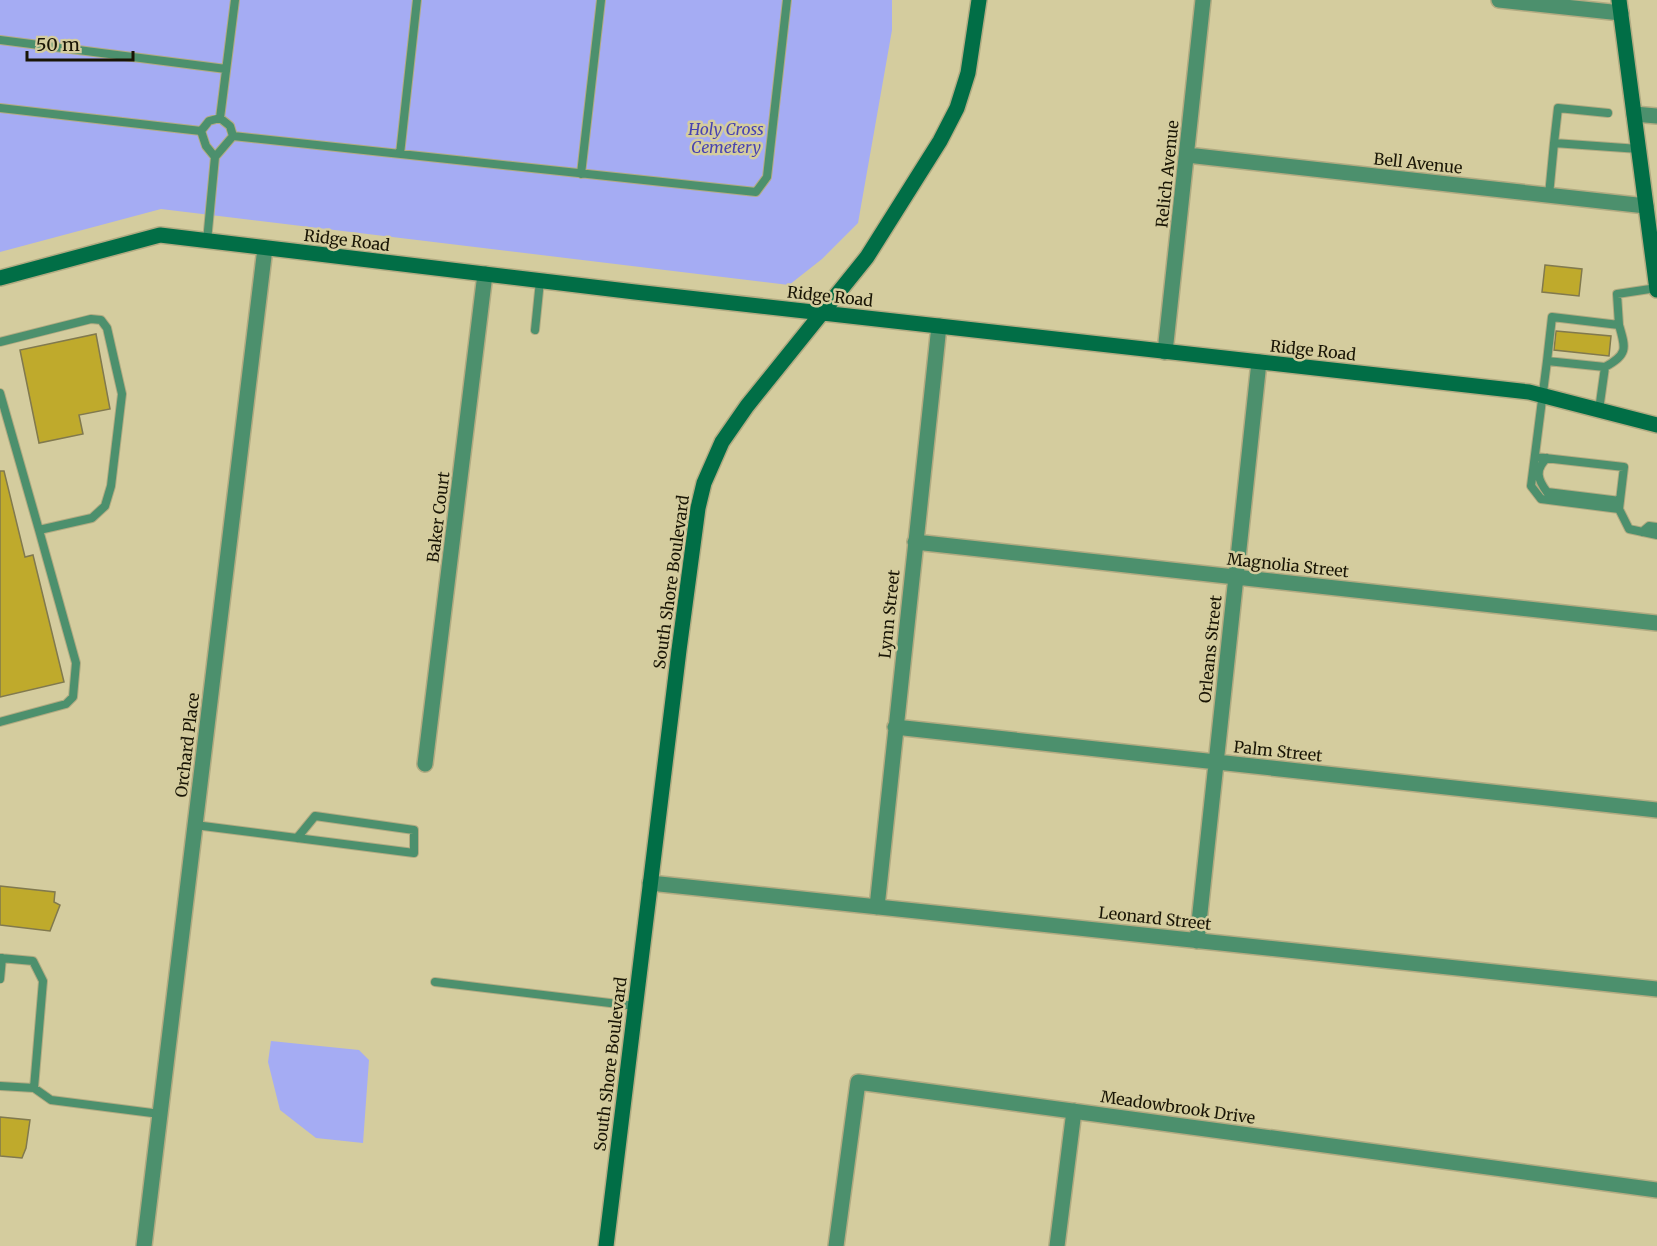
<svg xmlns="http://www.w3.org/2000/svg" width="1657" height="1246" viewBox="0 0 1657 1246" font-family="Merriweather,serif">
	<rect width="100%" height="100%" fill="#d4cc9e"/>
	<path fill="#a5acf3" d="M0 0H892V30L858 223 822 259 789 285 161 209 0 252Z
		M271 1041 359 1050 369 1060 363 1143 316 1138 280 1110 268 1062Z"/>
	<path fill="#bfaa2c" stroke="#81794e" stroke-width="1.5" d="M1545 265 1582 269 1579 296 1542 292Z
		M1556 331 1611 336 1609 356 1554 350Z
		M96 334 110 409 79 415 83 434 39 443 20 350Z
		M0 471H4L25 557 33 555 64 682 0 697Z
		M0 886 55 892 54 902 60 905 50 931 0 925Z
		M0 1117 30 1120 26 1148 22 1158 0 1156Z"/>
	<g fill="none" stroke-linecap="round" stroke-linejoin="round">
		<g stroke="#b2ab82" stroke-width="10">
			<path id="lane" d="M0 40 226 69
				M0 108 201 131
				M220 118 235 0
				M233 136 756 192 767 177 787 0
				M1554 143 1558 108 1608 113
				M400 154 417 0
				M581 174 601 0
				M1549 195 1554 143 1639 149
				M207 241 215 157 233 136 230 126 220 118 209 121 201 131 206 146 215 157
				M1619 325 1617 294 1657 288
				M535 330 540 281
				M0 342 91 319 101 320 107 328 122 394 111 486 105 506 92 518 39 530 0 393
				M1547 361 1552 317 1619 325C1626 349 1628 354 1605 367
				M1599 410 1605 367 1547 361 1531 486 1541 499 1619 509
				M1536 457 1624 467 1619 509 1629 529 1657 535
				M1547 458C1534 470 1538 480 1547 492L1620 501
				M1642 532 1649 526 1657 527
				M0 722 66 704 73 697 76 663 39 530
				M195 825 414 853V830L315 816 297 838
				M0 958 33 961 43 981 34 1088
				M0 979 2 958
				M435 982 635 1006
				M0 1086 34 1088 51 1100 160 1114"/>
		</g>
		<g stroke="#b2ab82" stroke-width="18">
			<path id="street" d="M1499 0 1621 13
				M1634 114 1657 116
				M1187 155 1646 206
				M1165 352 1203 0
				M915 542 1657 623
				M895 727 1657 810
				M425 764 485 274
				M650 883 1657 989
				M877 907 939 326
				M1197 941 1259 362
				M144 1246 265 248
				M836 1246 858 1082 1657 1190
				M1057 1246 1074 1111"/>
		</g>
		<g stroke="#b2ab82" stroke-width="18">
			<path id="secondary" d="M1619 0 1657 290
				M0 278 160 235 635 292 1529 392 1657 425
				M606 1246 679 650 698 508 704 483 722 442 747 406 867 257 940 141 957 108 968 73 979 0"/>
		</g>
		<use href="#lane" stroke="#4c906d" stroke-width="8"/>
		<use href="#street" stroke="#4c906d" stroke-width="15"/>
		<use href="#secondary" stroke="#016e46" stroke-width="15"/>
	</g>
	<g text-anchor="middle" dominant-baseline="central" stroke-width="5" stroke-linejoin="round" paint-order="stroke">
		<g font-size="16" font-style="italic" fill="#4843b1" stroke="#d4cc9e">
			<text x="726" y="129">Holy Cross<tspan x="726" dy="18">Cemetery</tspan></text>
		</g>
		<g font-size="16" fill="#191505" stroke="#d4cc9e">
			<text transform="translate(1418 163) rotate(6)">Bell Avenue</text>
			<text transform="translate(1167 174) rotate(-84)">Relich Avenue</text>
			<text transform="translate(347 240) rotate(7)">Ridge Road</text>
			<text transform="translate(830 296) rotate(6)">Ridge Road</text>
			<text transform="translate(1313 350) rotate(6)">Ridge Road</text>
			<text transform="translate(438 517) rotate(-83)">Baker Court</text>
			<text transform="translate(1288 565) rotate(6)">Magnolia Street</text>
			<text transform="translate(671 582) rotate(-82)">South Shore Boulevard</text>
			<text transform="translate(889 614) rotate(-84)">Lynn Street</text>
			<text transform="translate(1210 649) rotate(-84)">Orleans Street</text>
			<text transform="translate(187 745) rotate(-83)">Orchard Place</text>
			<text transform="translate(1278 751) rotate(6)">Palm Street</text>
			<text transform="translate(1155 918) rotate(6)">Leonard Street</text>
			<text transform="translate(610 1064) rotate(-83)">South Shore Boulevard</text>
			<text transform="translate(1178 1107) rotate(8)">Meadowbrook Drive</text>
		</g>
	</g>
	<path d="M27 51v9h106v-9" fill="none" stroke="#191505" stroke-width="3"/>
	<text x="36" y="51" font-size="18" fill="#191505" stroke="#d4cc9e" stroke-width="4.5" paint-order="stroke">50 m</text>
</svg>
